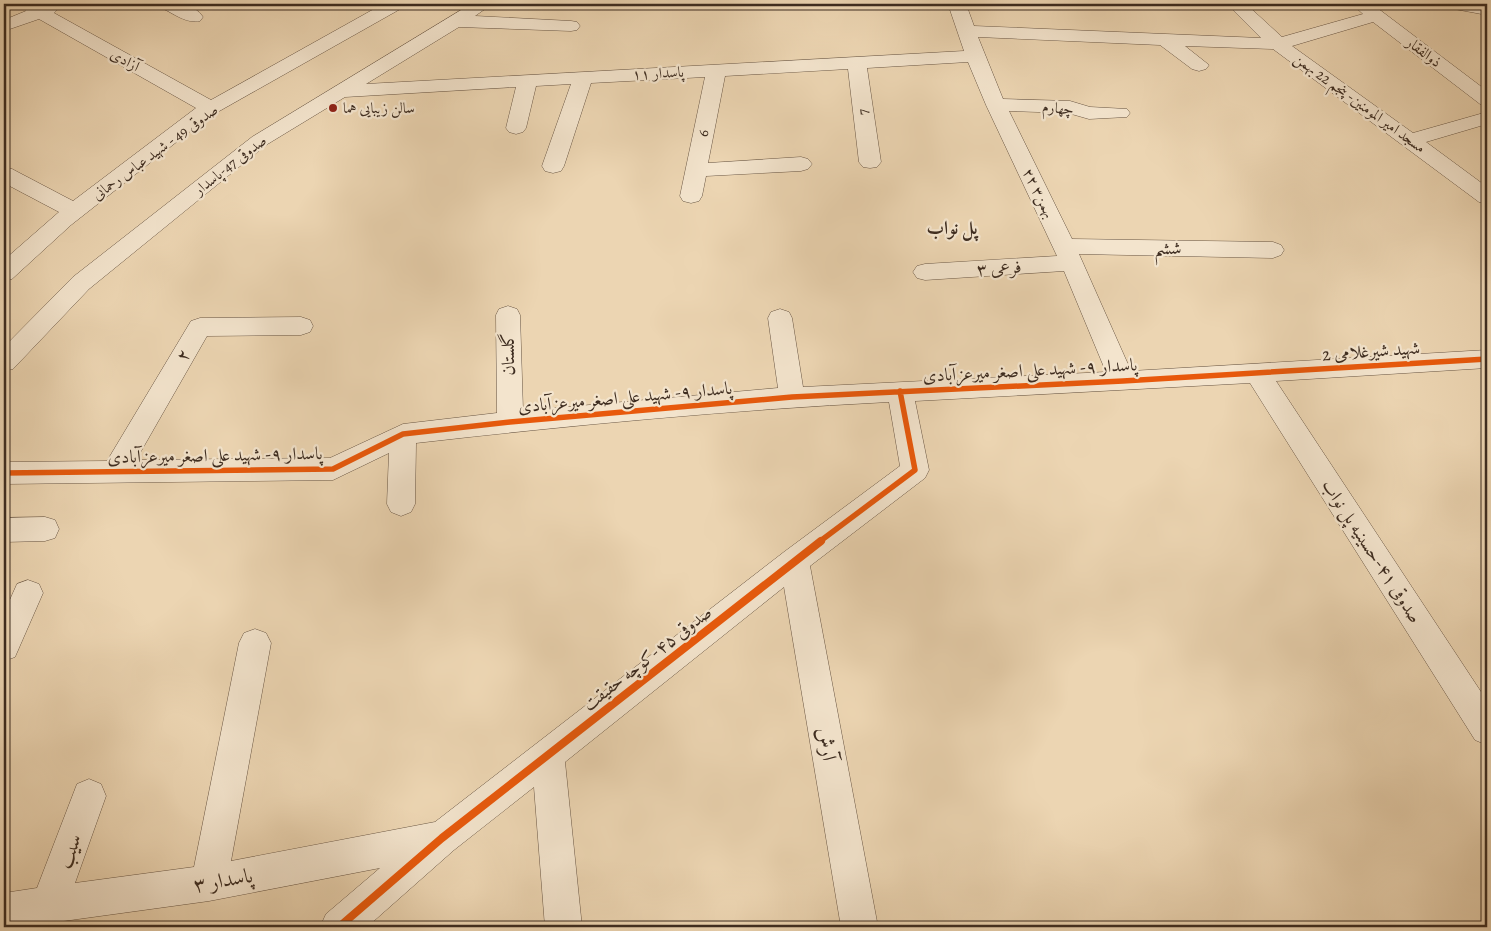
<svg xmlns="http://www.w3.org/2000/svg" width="1491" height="931" viewBox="0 0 1491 931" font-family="Alegreya,Amiri,serif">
	<rect width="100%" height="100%" fill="#ecd5b2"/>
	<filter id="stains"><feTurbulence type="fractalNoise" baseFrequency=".004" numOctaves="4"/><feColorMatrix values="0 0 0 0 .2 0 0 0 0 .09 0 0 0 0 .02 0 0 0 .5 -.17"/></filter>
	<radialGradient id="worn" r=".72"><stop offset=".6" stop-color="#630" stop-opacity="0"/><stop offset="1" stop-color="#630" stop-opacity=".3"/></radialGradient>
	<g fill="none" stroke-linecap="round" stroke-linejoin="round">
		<g stroke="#695644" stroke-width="1">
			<path id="minor" d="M17 4H56L59 8 54 13 211 100 383 4H405L402 8 207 118 71 225 12 279 4 281V260L59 212 4 183V167L12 169 73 201 196 108 39 19 4 31V20L26 11Z
				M159 4C174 3 194 3 203 17L200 21C187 24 174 14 162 8Z
				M471 4H492L475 16 571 21 577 22 580 26 577 30 571 31 459 27 366 84 964 51 948 4H966L974 26 1261 38 1227 4H1246L1282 37 1363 14 1352 4H1372L1487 91V106L1480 104 1373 22 1292 46 1413 133 1487 112V124L1426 142 1487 187V204L1479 202 1273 49 1185 46 1209 65 1206 69 1199 71 1192 69 1160 45 978 37 1003 99 1070 101 1090 107 1127 109 1130 113 1127 117 1089 119 1068 113 1009 111 1072 239 1273 242 1281 245 1284 250 1281 255 1273 258 1079 254 1131 371 1487 350V368L1276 381 1487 701V745L1475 740 1250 383 915 401 929 470 925 478 810 566 878 927H841L784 587 565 762 582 927H545L534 787 454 850 367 927H320L326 914 380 868 209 901 20 927H4V893L37 888 77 784 89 779 101 784 106 796 75 883 194 867 239 643 244 633 255 629 266 633 271 643 231 861 435 822 784 552 900 466 889 402C731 410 573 425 416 443L415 504 411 512 401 516 391 512 387 504 389 453 333 480 4 484V462L107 461 191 321 200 318 301 317 310 320 313 326 310 332 301 335 207 336 136 460 330 458 403 424 497 413 496 315 499 309 508 306 517 309 520 315 523 411 778 388 768 318 771 312 780 309 789 312 792 318 803 387 1106 372 1064 271 925 280 917 278 913 272 917 266 925 264 1057 256 986 105 968 62 867 68 881 162 877 167 870 168 863 167 859 162 848 69 725 76 708 163 801 157 808 159 812 164 808 169 801 171 706 176 702 196 699 201 691 203 683 201 680 196 705 77 591 83 564 166 561 171 553 173 545 171 542 166 571 84 536 86 526 128 523 132 516 134 509 132 506 128 516 87 345 97 266 145 89 289 13 369 4 371V347L73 277 252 137Z
				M1446 4 1487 5V15L1449 8Z
				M45 517 55 520 59 529 55 538 45 541 4 542V518Z
				M28 580 39 584 43 593 15 657 4 661V613L17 584Z"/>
		</g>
		<use href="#minor" fill="#f3e4cd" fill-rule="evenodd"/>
		<g stroke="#f3e4cd" stroke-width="9">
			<path id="cycleway-far1" d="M4 473 333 469 403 434 510 422 792 397 1123 381 1487 359
				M819 542 915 470 900 391"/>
		</g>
		<g stroke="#f3e4cd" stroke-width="11">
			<path id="cycleway" d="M339 927 442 838 821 541"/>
		</g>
		<use href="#cycleway-far1" stroke="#e8590c" stroke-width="5.5"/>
		<use href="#cycleway" stroke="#e8590c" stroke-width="8"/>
	</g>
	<circle fill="#8f2418" stroke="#f3e4cd" stroke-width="2" cx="333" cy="108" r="5"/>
	<g text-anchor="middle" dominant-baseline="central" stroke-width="4.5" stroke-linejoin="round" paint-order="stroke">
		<g font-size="15" fill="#3d2c20" stroke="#f3e4cd">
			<text transform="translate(1424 52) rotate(37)">ذوالفقار</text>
			<text transform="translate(125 60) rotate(29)">آزادی</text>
			<text transform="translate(658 73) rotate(-3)">پاسدار ۱۱</text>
			<text transform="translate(1360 103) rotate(36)">مسجد امیر المومنین- پنجم 22 بهمن</text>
			<text transform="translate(1058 108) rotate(6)">چهارم</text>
			<text transform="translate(863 112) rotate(-97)">7</text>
			<text transform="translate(703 133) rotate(-78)">6</text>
			<text transform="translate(155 152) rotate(-36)">صدوقی 49 - شهید عباس رحمانی</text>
			<text transform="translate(230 165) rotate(-38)">صدوقی 47-پاسدار</text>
			<text transform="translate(1039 193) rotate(64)">۲۲ بهمن۳</text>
		</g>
		<g font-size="15" fill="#3d2c20" stroke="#f3e4cd" text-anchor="start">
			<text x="343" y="108">سالن زیبایی هما</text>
		</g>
		<g font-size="18" fill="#3d2c20" stroke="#f3e4cd">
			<text transform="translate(1168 248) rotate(1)">ششم</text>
			<text transform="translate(999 268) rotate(-4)">فرعی ۳</text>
			<text transform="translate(1371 351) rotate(-4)">شهید شیرغلامی 2</text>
			<text transform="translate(508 354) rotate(-91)">گلستان</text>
			<text transform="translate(183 355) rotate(-60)">۲</text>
			<text transform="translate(1030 370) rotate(-3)">پاسدار ۹- شهید علی اصغر میرعزآبادی</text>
			<text transform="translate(625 397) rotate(-5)">پاسدار ۹- شهید علی اصغر میرعزآبادی</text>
			<text transform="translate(215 455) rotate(-1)">پاسدار ۹- شهید علی اصغر میرعزآبادی</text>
			<text transform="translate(1372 551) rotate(57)">صدوقی ۴۱-حسینیه پل نواب</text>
			<text transform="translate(647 658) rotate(-38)">صدوقی ۴۵-کوچه حقیقت</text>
		</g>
		<g font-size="19" font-weight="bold" fill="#3d2c20" stroke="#f3e4cd">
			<text x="952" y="228">پل نواب</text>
		</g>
		<g font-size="21" fill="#3d2c20" stroke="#f3e4cd">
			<text transform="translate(827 744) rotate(80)">آرش</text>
			<text transform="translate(69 851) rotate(-70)">سیب</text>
			<text transform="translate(223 880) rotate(-10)">پاسدار ۳</text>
		</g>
	</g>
	<rect width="1491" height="931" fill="none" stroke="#ecd5b2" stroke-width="20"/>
	<rect x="5" y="5" width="1481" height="921" fill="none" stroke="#3d2c20" stroke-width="2.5"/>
	<rect x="10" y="10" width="1471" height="911" fill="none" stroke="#3d2c20"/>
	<rect width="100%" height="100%" filter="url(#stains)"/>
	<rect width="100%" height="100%" fill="url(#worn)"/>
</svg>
